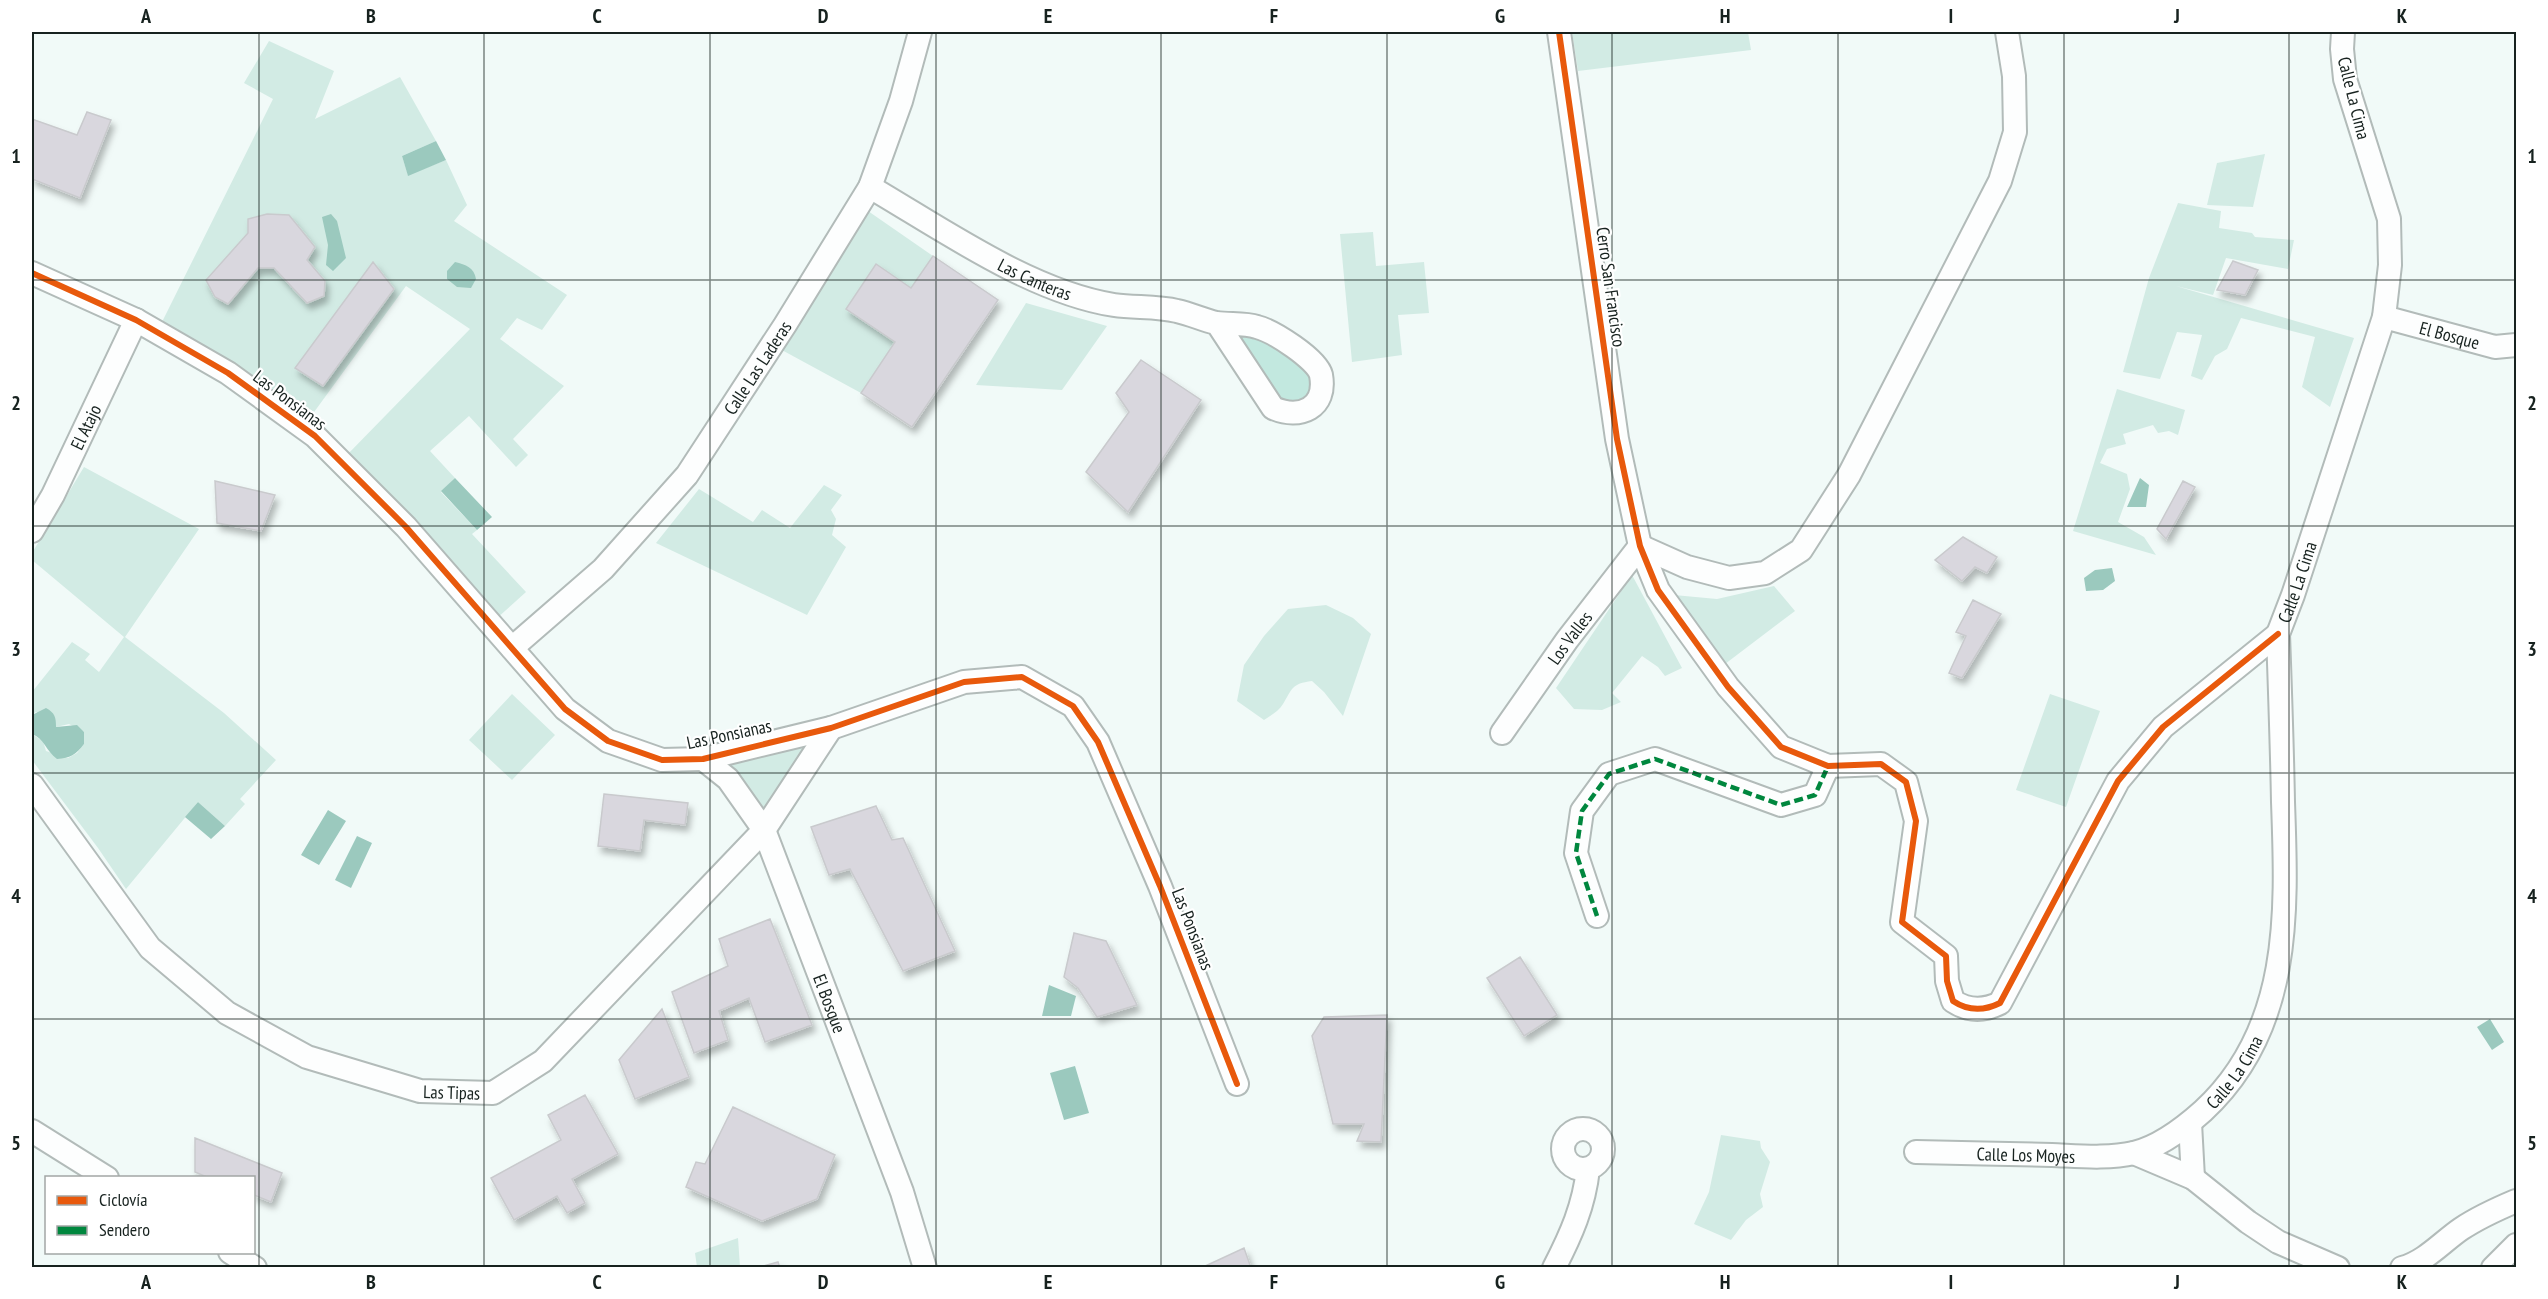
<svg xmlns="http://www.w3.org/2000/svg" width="2548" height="1299" viewBox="0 0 2548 1299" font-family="'PT Sans Narrow',sans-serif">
	<defs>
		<filter id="shadow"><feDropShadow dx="3.5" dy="6" stdDeviation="3" flood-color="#0004"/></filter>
	</defs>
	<rect width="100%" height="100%" fill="#f1faf8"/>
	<path fill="#d2ebe4" d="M1572 32H1748L1751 50 1578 71Z
		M269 41 334 71 315 119 400 77 436 141 402 156 408 175 446 160 467 205 454 221 567 295 542 330 517 318 500 339 564 386 513 439 528 455 516 467 469 416 430 451 455 478 441 492 477 530 472 534 526 592 496 619 345 457 470 329 406 286 309 419 161 324 273 99 244 83Z
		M2265 154 2253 207 2207 205 2217 163Z
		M2178 203 2221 211 2219 228 2252 233 2255 237 2294 240 2288 269 2226 258 2213 295 2176 286 2354 338 2330 407 2302 387 2315 337 2241 318 2227 349 2215 356 2202 380 2191 376 2202 335 2177 332 2160 379 2123 372 2149 278Z
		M868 211 933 256 911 288 876 264 846 309 895 342 861 393 780 349Z
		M1373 232 1376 266 1424 262 1429 313 1398 315 1402 355 1352 362 1340 234Z
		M1026 303 1107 326 1062 390 976 385Z
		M2117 389 2185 410 2178 435 2169 431 2158 433 2153 425 2123 434 2126 444 2107 449 2100 463 2127 474 2130 489 2118 522 2144 537 2156 555 2073 531Z
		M84 467 199 529 125 637 224 713 276 760 240 799 245 804 225 826 198 802 126 889 98 848 32 760V734L43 741 46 751 68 758 77 753 84 744V732L69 724 56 727 36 712 32 715V692L72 642 90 654 85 660 99 672 124 637 32 560V553Z
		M824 485 842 495 831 510 836 519 832 535 846 547 807 615 656 543 699 489 753 522 762 510 790 528Z
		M1632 575 1682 668 1665 676 1658 667 1642 656 1612 693 1621 702 1602 710 1574 709 1556 688Z
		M1774 586 1795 611 1725 664 1674 595 1717 599Z
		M1326 605 1353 618 1371 634 1343 716 1324 692 1312 681C1291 684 1293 688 1283 704 1279 711 1270 716 1264 720L1237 701 1244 665 1264 636 1288 609Z
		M512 694 555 735 512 780 469 740Z
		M2050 694 2100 711 2066 807 2016 790Z
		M831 728 764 830 703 759Z
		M1721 1135 1760 1141 1761 1148 1770 1162 1760 1194 1763 1207 1746 1220 1731 1240 1694 1224 1709 1192Z
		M738 1238 740 1267H697L695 1253Z"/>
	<path fill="#c2e8df" d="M1217 323 1258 327 1323 384 1286 414Z"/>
	<path fill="#9bc9be" d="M436 141 446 160 408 176 402 156Z
		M331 214 337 221 346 258 333 271 326 265 328 245 322 217Z
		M455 262C466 265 474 267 476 279L471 288 457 287 447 279V271Z
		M455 478 492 517 477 530 441 491Z
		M2140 478 2149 485 2146 507H2127Z
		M2112 568 2115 581 2103 590 2086 591 2084 578 2095 570Z
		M46 708C55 713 56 717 56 727L77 725 84 732V744C76 755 70 758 57 759 46 751 44 738 32 734V715Z
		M198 802 225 826 211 839 185 817Z
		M328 810 346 821 319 865 301 855Z
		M357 836 372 843 351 888 335 880Z
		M1049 985 1076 996 1071 1016H1042Z
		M2490 1019 2504 1042 2492 1050 2477 1027Z
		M1075 1066 1089 1113 1064 1120 1050 1073Z"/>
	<path fill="#d9d7de" stroke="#c9cacd" stroke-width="1.5" filter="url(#shadow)" d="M87 112 111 120 80 198 32 179V119L77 135Z
		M267 214 289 215 315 247 307 260 325 281 324 296 307 303 274 268H258L228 304 215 297 206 280 248 233V219Z
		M933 256 998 300 912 427 861 393 895 342 846 309 876 264 911 288Z
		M2233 261 2258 270 2245 295 2217 290Z
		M373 262 394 289 323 386 295 368Z
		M1141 360 1201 400 1128 512 1086 472 1129 412 1116 393Z
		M215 481 275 495 261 531 217 523Z
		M2183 481 2195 487 2166 539 2157 529Z
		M1963 537 1997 557 1987 573 1975 567 1962 581 1935 560Z
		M1973 600 2001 614 1962 678 1949 673 1966 636 1956 632Z
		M604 794 688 803 685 825 644 820 640 851 598 846Z
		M876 806 892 840 903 838 955 951 903 971 850 869 829 875 811 827Z
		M770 919 812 1025 765 1042 749 998 719 1011 728 1040 694 1053 672 992 728 966 719 939Z
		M1074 933 1106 941 1137 1005 1097 1017 1078 988 1064 977Z
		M1520 957 1557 1015 1524 1036 1487 978Z
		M662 1009 689 1077 635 1099 619 1060Z
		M1387 1015 1381 1142 1357 1141 1364 1124H1333L1312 1036 1324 1017Z
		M585 1095 618 1154 572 1179 585 1203 567 1213 557 1196 514 1220 491 1178 561 1140 548 1115Z
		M733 1107 835 1155 817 1199 762 1221 686 1187 696 1162 705 1164Z
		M195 1138 282 1173 271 1202 254 1195V1178H209L195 1172Z
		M1244 1248 1251 1268H1201Z
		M778 1262 780 1268 760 1267Z"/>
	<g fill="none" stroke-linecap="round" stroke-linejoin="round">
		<g stroke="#b2bbb9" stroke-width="26">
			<g id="minor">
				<path d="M1559 32 1617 439 1640 546 1658 590 1728 687 1781 747 1828 766 1881 764 1906 782 1916 821 1902 922 1946 956 1947 981 1953 1001C1968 1011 1984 1011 2000 1003L2118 781 2163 727 2278 634"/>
				<path id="s1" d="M870 187C942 229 1031 292 1114 305 1135 308 1157 306 1177 311 1191 314 1203 320 1216 323 1230 325 1244 323 1257 327 1273 331 1317 359 1321 375 1327 408 1300 420 1273 408L1217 323"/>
				<path d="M32 273 136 320 228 373 315 436 406 527 565 709 608 741 662 760 703 759 831 728 964 682 1022 677 1073 706 1098 742 1160 886 1237 1084"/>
				<path id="s2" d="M2384 317 2495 347 2516 345"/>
				<path id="s3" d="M32 531 53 495 136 320"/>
				<path d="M1640 546 1687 567 1729 578 1765 573 1801 550 1849 475 2000 181 2015 132 2014 76 2007 32"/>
				<path id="s4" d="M512 648 603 569 687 475 785 325 870 187 901 101 920 32"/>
				<path id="s5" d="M1502 733 1567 640 1640 546"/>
				<path id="s6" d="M703 759 728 779 764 830 902 1192 925 1268"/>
				<path id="s7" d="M32 785 150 948 227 1013 307 1057 420 1091 493 1093 543 1061 764 830 831 728"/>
				<path d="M1597 916 1576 853 1582 811 1609 774 1655 759 1781 805 1815 795 1828 766"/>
				<path d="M2190 1123 2193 1178"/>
				<circle cx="1583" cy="1149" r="20"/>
				<path d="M32 1131 107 1178"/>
				<path id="s8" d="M1916 1152C1961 1153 2007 1154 2052 1155 2078 1156 2108 1159 2134 1153 2159 1147 2184 1128 2203 1111 2292 1029 2287 912 2283 802 2282 746 2280 690 2278 634L2293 595 2384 317 2390 265 2389 219 2345 79 2342 49 2343 32"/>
				<path d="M2134 1153 2193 1178 2248 1222 2278 1242 2338 1268"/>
				<path d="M230 1252 255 1268"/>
				<path d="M1554 1268C1571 1235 1584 1206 1588 1169"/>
				<path d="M2402 1268C2425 1262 2442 1242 2461 1229 2479 1217 2497 1209 2516 1201"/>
				<path d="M2493 1268 2516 1245"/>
			</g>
		</g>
		<use href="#minor" stroke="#fdfefe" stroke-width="22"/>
		<path stroke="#00873e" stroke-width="4.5" stroke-dasharray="9 4.5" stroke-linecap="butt" d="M1597 916 1576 853 1582 811 1609 774 1655 759 1781 805 1815 795 1828 766"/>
		<g stroke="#fff" stroke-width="10">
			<path id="cycleway" d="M1559 32 1617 439 1640 546 1658 590 1728 687 1781 747 1828 766 1881 764 1906 782 1916 821 1902 922 1946 956 1947 981 1953 1001C1968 1011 1984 1011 2000 1003L2118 781 2163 727 2278 634
				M32 273 136 320 228 373 315 436 406 527 565 709 608 741 662 760 703 759 831 728 964 682 1022 677 1073 706 1098 742 1160 886 1237 1084"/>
		</g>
		<use href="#cycleway" stroke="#e8590c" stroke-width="6"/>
	</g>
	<path fill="none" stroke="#17221f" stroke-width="1.5" stroke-opacity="0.55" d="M259 32V1268M484 32V1268M710 32V1268M936 32V1268M1161 32V1268M1387 32V1268M1612 32V1268M1838 32V1268M2064 32V1268M2289 32V1268M32 280H2516M32 526H2516M32 773H2516M32 1019H2516"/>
	<g text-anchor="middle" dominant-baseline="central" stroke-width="4.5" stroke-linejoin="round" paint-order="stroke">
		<g font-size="18" fill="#17221f" stroke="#fff">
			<text transform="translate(2354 98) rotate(76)">Calle La Cima</text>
			<text stroke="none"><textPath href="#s1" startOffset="189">Las Canteras</textPath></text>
			<text transform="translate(1611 287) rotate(82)">Cerro San Francisco</text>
			<text stroke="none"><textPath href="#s2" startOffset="68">El Bosque</textPath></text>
			<text stroke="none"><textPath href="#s4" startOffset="375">Calle Las Laderas</textPath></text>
			<text transform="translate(290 400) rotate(37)">Las Ponsianas</text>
			<text stroke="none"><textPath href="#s3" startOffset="117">El Atajo</textPath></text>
			<text stroke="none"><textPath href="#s8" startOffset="854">Calle La Cima</textPath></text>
			<text stroke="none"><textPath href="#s5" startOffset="117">Los Valles</textPath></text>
			<text transform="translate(729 734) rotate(-12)">Las Ponsianas</text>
			<text transform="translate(1193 929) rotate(69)">Las Ponsianas</text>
			<text stroke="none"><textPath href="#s6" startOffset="280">El Bosque</textPath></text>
			<text stroke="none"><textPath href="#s8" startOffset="350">Calle La Cima</textPath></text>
			<text stroke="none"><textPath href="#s7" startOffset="543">Las Tipas</textPath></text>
			<text stroke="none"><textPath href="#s8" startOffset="110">Calle Los Moyes</textPath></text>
		</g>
	</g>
	<rect width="2548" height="1299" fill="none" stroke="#ffffff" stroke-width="66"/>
	<rect x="45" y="1176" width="210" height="78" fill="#ffffff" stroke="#a2a7a5" stroke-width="1.5"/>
	<rect x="57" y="1196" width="30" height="9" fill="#e8590c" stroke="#a2a7a5" stroke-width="1.5"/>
	<text x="99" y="1206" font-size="18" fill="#17221f">Ciclovía</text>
	<rect x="57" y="1226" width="30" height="9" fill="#00873e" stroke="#a2a7a5" stroke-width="1.5"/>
	<text x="99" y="1236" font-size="18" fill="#17221f">Sendero</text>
	<rect x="33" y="33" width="2482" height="1233" fill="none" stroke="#17221f" stroke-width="2"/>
	<g font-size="20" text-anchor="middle" font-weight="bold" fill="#17221f">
		<text x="146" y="23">A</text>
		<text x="371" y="23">B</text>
		<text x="597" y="23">C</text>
		<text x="823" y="23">D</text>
		<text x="1048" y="23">E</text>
		<text x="1274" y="23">F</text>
		<text x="1500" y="23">G</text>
		<text x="1725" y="23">H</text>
		<text x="1951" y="23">I</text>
		<text x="2177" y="23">J</text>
		<text x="2402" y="23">K</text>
		<text x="16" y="163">1</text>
		<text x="2532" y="163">1</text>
		<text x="16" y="410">2</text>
		<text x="2532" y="410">2</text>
		<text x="16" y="656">3</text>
		<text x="2532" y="656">3</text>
		<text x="16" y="903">4</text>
		<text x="2532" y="903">4</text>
		<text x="16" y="1150">5</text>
		<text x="2532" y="1150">5</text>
		<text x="146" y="1289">A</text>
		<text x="371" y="1289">B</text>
		<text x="597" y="1289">C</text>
		<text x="823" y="1289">D</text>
		<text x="1048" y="1289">E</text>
		<text x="1274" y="1289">F</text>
		<text x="1500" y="1289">G</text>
		<text x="1725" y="1289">H</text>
		<text x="1951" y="1289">I</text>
		<text x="2177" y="1289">J</text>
		<text x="2402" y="1289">K</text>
	</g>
</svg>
